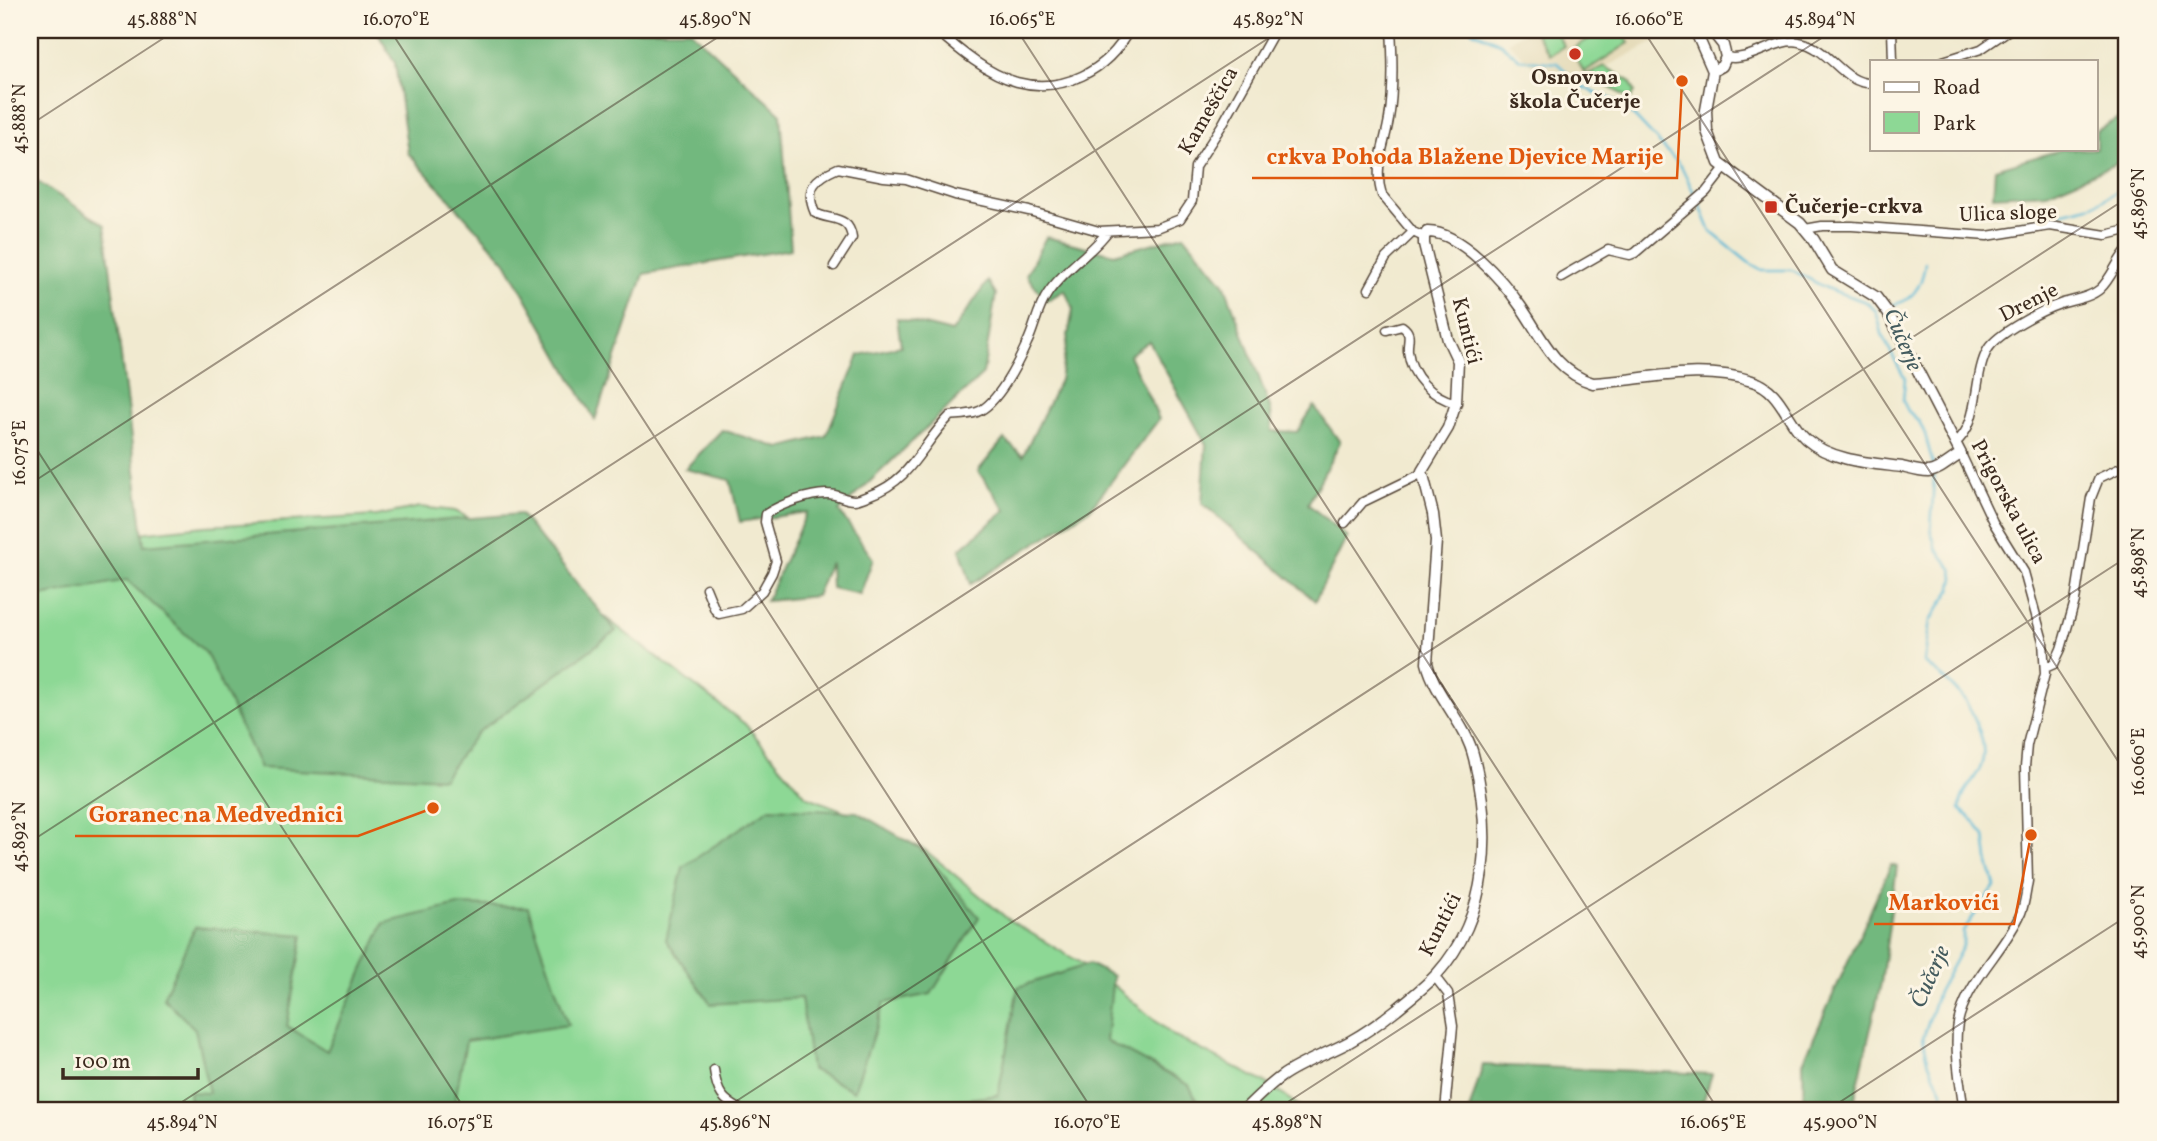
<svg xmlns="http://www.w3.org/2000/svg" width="2157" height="1141" viewBox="0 0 2157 1141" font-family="Vollkorn,serif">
	<rect width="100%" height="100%" fill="#fcf5e5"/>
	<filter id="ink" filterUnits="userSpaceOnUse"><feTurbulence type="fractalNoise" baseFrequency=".0143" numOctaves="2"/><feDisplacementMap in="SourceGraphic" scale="14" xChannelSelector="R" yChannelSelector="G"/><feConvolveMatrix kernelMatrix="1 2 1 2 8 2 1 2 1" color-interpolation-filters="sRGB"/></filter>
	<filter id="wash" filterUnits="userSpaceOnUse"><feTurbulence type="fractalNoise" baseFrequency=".00686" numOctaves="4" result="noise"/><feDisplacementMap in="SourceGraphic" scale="28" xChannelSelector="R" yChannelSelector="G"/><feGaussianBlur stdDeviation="1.57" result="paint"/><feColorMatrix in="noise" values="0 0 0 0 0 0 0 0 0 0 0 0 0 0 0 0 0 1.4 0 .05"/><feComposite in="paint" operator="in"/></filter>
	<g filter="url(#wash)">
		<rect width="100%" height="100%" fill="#f1ead0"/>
		<path fill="#e5dbba" d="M1527 30H1671L1672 33 1572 84 1533 66 1508 42Z"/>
		<path fill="#8dd895" stroke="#64815a" stroke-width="2" d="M1533 30H1554L1564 46 1550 55Z
			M1603 30H1620L1629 43 1584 72 1571 50Z
			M1604 66 1630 81 1635 92 1631 99 1586 75Z
			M420 507 455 511 485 526 745 724 806 796 869 821 925 850 1009 920 1104 977 1172 1035 1266 1083 1306 1111H30V561L138 533 205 526 376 516Z"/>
		<path fill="#72b87e" stroke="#56714e" stroke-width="2" d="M376 30H690L781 114 791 249 644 274 595 420 506 262 408 153 395 63Z
			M2127 114V159L2047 193 1993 196 1995 169 2063 149H2096V131Z
			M30 177 105 225 144 545 520 514 616 631 477 733 443 778 260 768 206 653 127 580 30 598Z
			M1184 235 1224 283 1271 410 1272 431 1297 432 1314 406 1340 442 1308 504 1347 537 1315 601 1202 503 1206 444 1149 341 1129 355 1159 419 1090 509 971 584 960 549 1006 510 978 471 1004 439 1023 456 1060 380 1073 309 1065 290 1046 301 1026 275 1046 237 1114 254Z
			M988 281 996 294 983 374 839 511 873 559 860 594 831 588 830 562 816 596 766 601 807 512 740 522 730 480 685 469 722 430 780 448 826 436 859 355 901 346 897 318 952 332Z
			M770 808 857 812 921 849 979 917 931 994 884 1003 854 1091 811 1069 801 998 711 1004 666 940 683 867Z
			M1891 865 1897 867 1881 983 1852 1111H1804L1803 1062Z
			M458 905 528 907 568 1025 466 1041 453 1111H191L189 1092 209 1093 195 1029 163 998 195 927 303 935 287 1026 327 1051 384 923Z
			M1089 964 1113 976 1106 1041 1189 1085 1202 1111H936L934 1103 998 1095 1018 987Z
			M1483 1065 1712 1074 1704 1099 1692 1111H1469Z"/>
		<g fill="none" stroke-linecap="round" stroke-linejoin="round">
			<path stroke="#56b7d5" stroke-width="2.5" d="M1471 30 1500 43 1519 59 1557 63 1583 87 1617 102 1635 117 1681 166 1696 197
				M1699 203 1711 232 1748 262 1762 270H1792L1826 288 1866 302 1876 311 1883 337 1905 379 1903 401 1908 411 1919 421 1925 434 1934 468
				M1980 232 2093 205 2118 191 2127 190
				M1885 306C1912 304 1922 287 1925 263
				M1934 475 1931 531 1936 548 1953 570 1954 578 1952 588 1930 621 1924 662C1933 671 1945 678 1953 687 1970 702 1990 743 1981 766 1975 781 1960 792 1960 809L1975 822 1985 836 1988 860 1995 886 1963 931V946L1938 992 1923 1038 1929 1064 1942 1091 1945 1111"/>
		</g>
	</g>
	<g filter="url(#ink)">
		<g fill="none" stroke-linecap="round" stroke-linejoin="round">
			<g stroke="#564739" stroke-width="11">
				<path id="minor" d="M936 30C959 50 987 74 1017 82 1062 94 1108 71 1129 30
					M1391 30C1393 60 1394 89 1389 119 1385 145 1373 168 1382 195L1413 232 1424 237
					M1892 30 1893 61
					M1726 57C1750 63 1777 37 1799 42 1831 48 1843 85 1872 83
					M1943 61 1981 49 2009 30
					M1805 229 1822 226H1852L1987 236 2050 226 2106 235 2127 230
					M834 266 852 238C849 215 831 221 815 213 804 188 815 178 838 168L884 177 906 179 955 195 1029 211 1099 231 1157 228 1180 219 1192 201 1195 167 1222 125 1275 30
					M1561 277 1608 250 1630 255 1635 253 1706 192 1724 169
					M1369 289 1386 258 1413 232
					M1387 330 1402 326C1413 334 1407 340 1408 351 1411 377 1432 397 1456 403
					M1955 443C1981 424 1972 377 1988 349 1998 333 2042 310 2060 304 2072 300 2090 298 2100 289 2111 279 2117 261 2127 250
					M1961 454 1993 522 2024 572 2043 641 2045 674 2027 745 2025 767 2028 881C2026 892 2025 903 2021 913 2005 949 1972 976 1960 1015 1952 1040 1960 1084 1964 1111
					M1345 523 1363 502 1423 473
					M706 588 715 610 719 614 742 609 762 591 772 573 776 561 765 522 766 514C779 505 811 493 828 494 837 494 845 500 854 500 859 500 865 497 870 495 912 480 921 445 950 416 959 415 969 415 977 412 997 405 1018 363 1027 343 1035 327 1037 309 1048 293 1064 269 1091 254 1108 231
					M2045 668 2054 664 2061 649 2075 601 2091 498 2099 478 2127 465
					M1435 977 1448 994 1453 1026 1445 1111
					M714 1070C717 1093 722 1100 743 1111"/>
			</g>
			<g stroke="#564739" stroke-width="13">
				<path id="tertiary" d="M1711 30 1723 45 1726 57 1722 66 1713 71
					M1243 1111C1255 1099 1268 1086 1282 1076 1302 1062 1327 1054 1349 1042 1365 1033 1382 1021 1397 1009 1410 998 1425 987 1437 974 1490 915 1492 831 1474 758 1466 723 1436 698 1427 663L1436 541 1433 514 1422 471 1448 428 1456 403 1458 361 1448 340 1424 244V237L1427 232C1460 231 1504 282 1521 307 1542 337 1555 372 1593 383 1646 380 1699 364 1752 381 1781 389 1786 421 1806 439 1831 461 1870 463 1902 467 1910 469 1920 472 1928 472 1940 471 1951 459 1961 454L1888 313 1876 297 1832 270 1814 240 1800 223 1719 163 1707 131 1706 110 1713 71 1695 30"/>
			</g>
			<use href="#minor" stroke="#fff" stroke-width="8"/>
			<use href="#tertiary" stroke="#fff" stroke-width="10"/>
		</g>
	</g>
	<path fill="none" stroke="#3b2a1e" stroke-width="2" stroke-opacity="0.45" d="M390 30 1093 1111M1017 30 1719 1111M1643 30 2127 775M30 125 176 30M30 439 466 1111M30 484 729 30M30 842 1281 30M168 1111 1834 30M721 1111 2127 198M1274 1111 2127 557M1826 1111 2127 916"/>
	<g fill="#c8321e" stroke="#fcf5e5" stroke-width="2.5">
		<circle cx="1575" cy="54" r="7"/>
		<rect x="1764" y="200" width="14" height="14" rx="3.5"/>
	</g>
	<g text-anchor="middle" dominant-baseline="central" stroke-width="6" stroke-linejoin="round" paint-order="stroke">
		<g font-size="21" font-weight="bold" fill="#3b2a1e" stroke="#fcf5e5">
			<text x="1575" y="78">Osnovna<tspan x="1575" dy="24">škola Čučerje</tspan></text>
			<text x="1785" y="207" text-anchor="start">Čučerje-crkva</text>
		</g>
		<g font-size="21" fill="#3b2a1e" stroke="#fcf5e5">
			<text transform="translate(1209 111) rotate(-60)">Kameščica</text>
			<text transform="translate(2008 214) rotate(-2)">Ulica sloge</text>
			<text transform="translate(2029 303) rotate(-27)">Drenje</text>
			<text transform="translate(1466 331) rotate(76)">Kuntići</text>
			<text transform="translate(2008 502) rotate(62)">Prigorska ulica</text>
			<text transform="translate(1441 925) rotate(-63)">Kuntići</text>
		</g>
		<g font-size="23" font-style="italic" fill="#445b5e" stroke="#fcf5e5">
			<text transform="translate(1902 340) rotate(67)">Čučerje</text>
			<text transform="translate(1931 977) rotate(-66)">Čučerje</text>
		</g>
	</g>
	<path fill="none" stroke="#df570d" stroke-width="2.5" d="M1682 81L1677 178H1252M433 808L358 836H75M2031 835L2014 924H1874"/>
	<g fill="#df570d" stroke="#fcf5e5" stroke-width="2.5">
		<circle cx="1682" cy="81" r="7"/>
		<circle cx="433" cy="808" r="7"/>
		<circle cx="2031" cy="835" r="7"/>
	</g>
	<g font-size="23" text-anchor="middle" font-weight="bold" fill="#df570d" stroke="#fcf5e5" stroke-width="6" stroke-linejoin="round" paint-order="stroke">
		<text x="1465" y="164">crkva Pohoda Blažene Djevice Marije</text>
		<text x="216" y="822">Goranec na Medvednici</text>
		<text x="1944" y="910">Markovići</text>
	</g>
	<rect width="2157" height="1141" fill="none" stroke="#fcf5e5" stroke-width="77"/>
	<rect x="1870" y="60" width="228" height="91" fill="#fcf5e5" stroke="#afa495" stroke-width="2"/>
	<rect x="1884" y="82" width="35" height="10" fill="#ffffff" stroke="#afa495" stroke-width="2"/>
	<text x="1933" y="94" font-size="21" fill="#3b2a1e">Road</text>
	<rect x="1884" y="112" width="35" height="21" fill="#8dd895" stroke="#afa495" stroke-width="2"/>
	<text x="1933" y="130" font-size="21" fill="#3b2a1e">Park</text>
	<path d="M63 1068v10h135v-10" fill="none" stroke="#3b2a1e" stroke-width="3.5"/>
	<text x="74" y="1068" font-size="21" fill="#3b2a1e" stroke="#fcf5e5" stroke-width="5" paint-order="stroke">100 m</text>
	<rect x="38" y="38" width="2080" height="1064" fill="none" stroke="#3b2a1e" stroke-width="2.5"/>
	<g font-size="18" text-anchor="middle" fill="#3b2a1e">
		<text x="162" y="25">45.888°N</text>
		<text x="396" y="25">16.070°E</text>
		<text x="715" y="25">45.890°N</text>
		<text x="1022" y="25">16.065°E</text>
		<text x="1268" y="25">45.892°N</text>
		<text x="1649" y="25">16.060°E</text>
		<text x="1820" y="25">45.894°N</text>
		<text transform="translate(19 119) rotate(-90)" y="6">45.888°N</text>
		<text transform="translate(2138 204) rotate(-90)" y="6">45.896°N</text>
		<text transform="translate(19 453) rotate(-90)" y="6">16.075°E</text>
		<text transform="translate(2138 563) rotate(-90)" y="6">45.898°N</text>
		<text transform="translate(2138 762) rotate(-90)" y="6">16.060°E</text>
		<text transform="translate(19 837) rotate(-90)" y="6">45.892°N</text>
		<text transform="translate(2138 922) rotate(-90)" y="6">45.900°N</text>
		<text x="182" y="1128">45.894°N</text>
		<text x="460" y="1128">16.075°E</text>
		<text x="735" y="1128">45.896°N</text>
		<text x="1087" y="1128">16.070°E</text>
		<text x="1287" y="1128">45.898°N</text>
		<text x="1713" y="1128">16.065°E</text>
		<text x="1840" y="1128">45.900°N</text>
	</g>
</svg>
